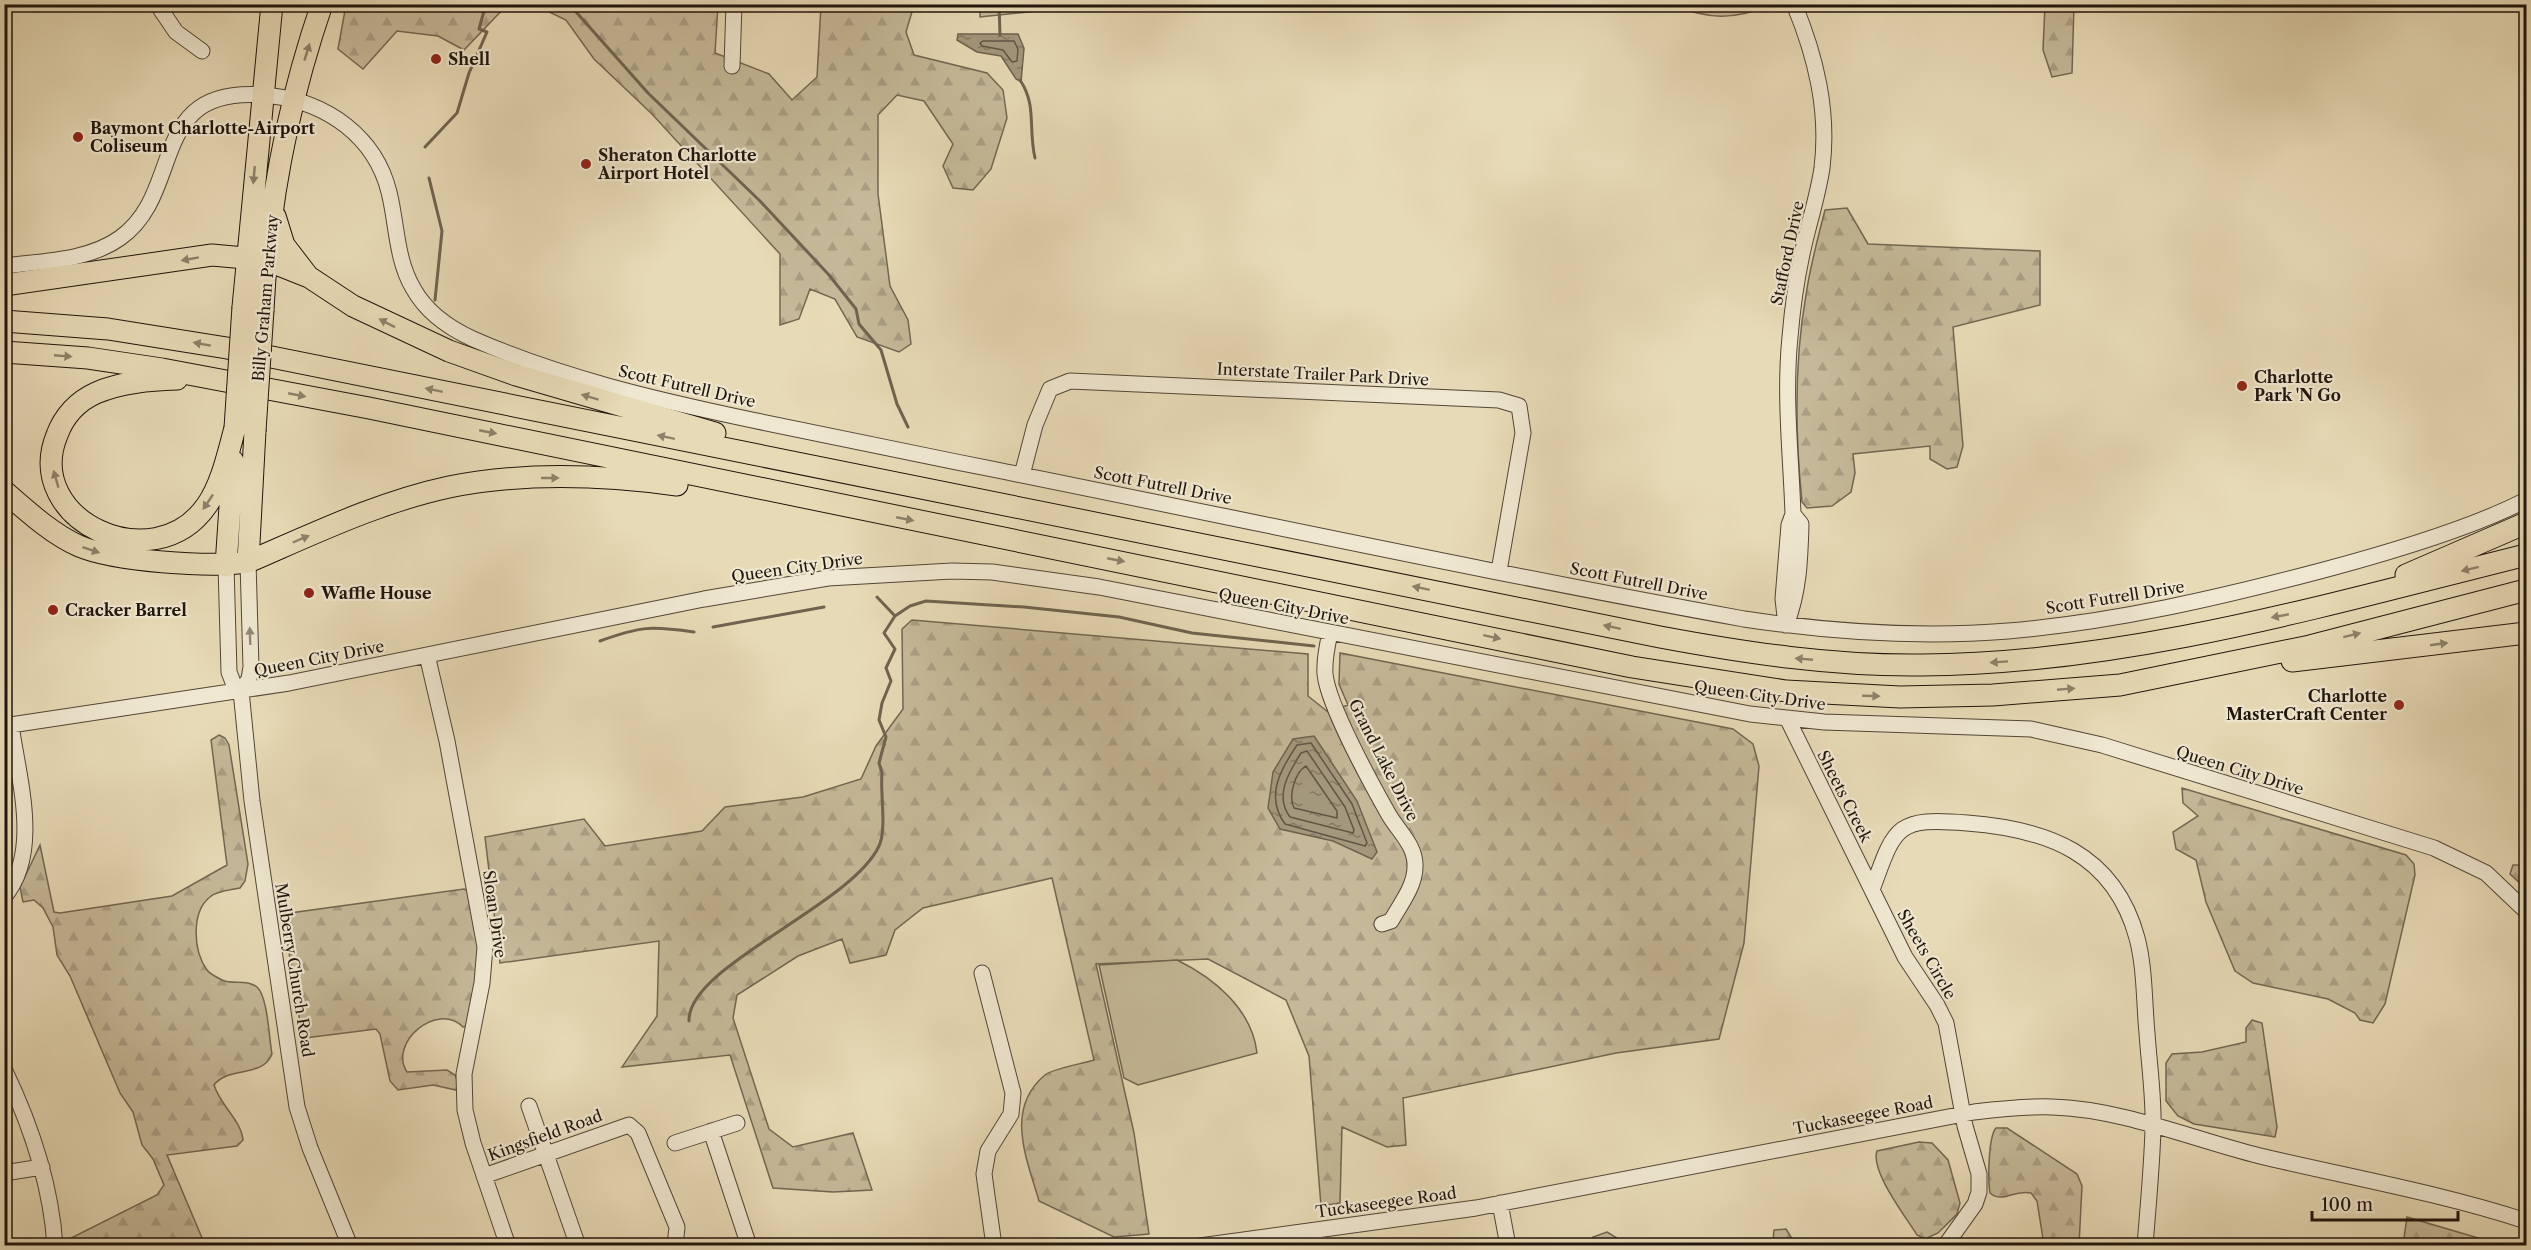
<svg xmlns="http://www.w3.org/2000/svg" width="2531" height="1250" viewBox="0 0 2531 1250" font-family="'Libre Caslon Text',serif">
	<defs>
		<pattern id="forest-firs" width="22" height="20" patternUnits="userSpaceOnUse" patternTransform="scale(1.5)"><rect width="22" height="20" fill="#c5b999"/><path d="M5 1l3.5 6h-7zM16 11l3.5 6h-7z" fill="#a99e83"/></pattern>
		<pattern id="water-ripples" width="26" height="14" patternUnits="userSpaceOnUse" patternTransform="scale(1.5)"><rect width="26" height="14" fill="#a3977c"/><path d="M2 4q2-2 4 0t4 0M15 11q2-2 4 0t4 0" fill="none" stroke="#847a64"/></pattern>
	</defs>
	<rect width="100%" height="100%" fill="#e7dab6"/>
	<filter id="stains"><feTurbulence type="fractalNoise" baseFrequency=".00333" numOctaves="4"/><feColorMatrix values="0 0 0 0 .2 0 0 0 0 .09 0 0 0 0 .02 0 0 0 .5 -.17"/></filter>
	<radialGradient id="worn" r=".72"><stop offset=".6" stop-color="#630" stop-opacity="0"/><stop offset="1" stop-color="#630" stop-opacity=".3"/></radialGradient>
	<path fill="url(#forest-firs)" stroke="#726752" stroke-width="1.5" d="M346 5V4L507 5 464 50 438 36 397 31 363 69 338 49Z
		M535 5H718L715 53 769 74 792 100 817 77 821 5H914L906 32 914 55 987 73 1003 90 1007 118 991 169 973 190 953 188 943 166 953 144 924 101 897 95 878 115V194L890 286 908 320 911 344 899 352 857 337 835 299 810 289 799 319 780 325V254L652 114 594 59 566 20Z
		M980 5V4L1058 5 1056 9 980 17Z
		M1671 5H1770C1732 21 1709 19 1671 5Z
		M2045 5H2074L2072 73 2052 77 2043 50Z
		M1847 208 1868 244 2040 251V305L1953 327 1963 446 1957 467 1947 469 1930 459V446L1853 454 1855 473 1851 492 1832 506 1807 508 1802 502C1795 433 1794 363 1806 295 1810 266 1818 238 1825 210Z
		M912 620 1308 654V696L1328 712 1348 705 1339 684 1340 653 1733 729 1753 744 1759 766 1744 943 1719 1039 1616 1053 1403 1098 1406 1145 1387 1147 1342 1127 1340 1203 1321 1206 1309 1056 1286 1000 1208 959 1096 964 1134 1133 1149 1234 1114 1237 1039 1201C1027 1159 1004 1109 1045 1075 1054 1068 1082 1064 1094 1060L1052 878 923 908 895 930 886 955 850 963 842 939 798 956 737 995 733 1018 769 1129 793 1147 853 1133 872 1190 833 1192 773 1188 730 1055 622 1067 657 1016 659 941 500 963 485 837 584 819 605 846 702 831 725 807 803 797 861 779 876 746 903 709 902 629Z
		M219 735 225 738 229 745 248 864 245 881 240 888C231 890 216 891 210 897 191 912 193 951 207 970 209 973 218 978 222 980 232 985 247 979 257 987 268 997 269 1039 272 1054 263 1078 228 1066 214 1085 220 1105 241 1120 243 1140L237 1146 167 1155 205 1245H65L67 1240 157 1195 164 1185 153 1159 142 1145 133 1112 120 1093 70 976 57 955 53 927 43 908 34 900 23 902 20 887 40 845 54 912 60 913 172 896 227 865 211 740Z
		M2182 788 2406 855 2414 864 2415 875 2385 1004 2373 1023 2360 1020 2355 1013 2328 999 2253 983 2235 971 2206 902 2196 860 2176 849 2173 832 2198 816 2183 803Z
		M2513 865H2526V889L2510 874Z
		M464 889 470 892 481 948 468 1026 463 1027C437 1001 388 1043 407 1072L447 1070 455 1075 458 1083 456 1090 433 1085 398 1090 390 1081 380 1034 376 1029 305 1038 302 1036 283 914Z
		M2252 1020 2262 1023 2277 1127 2275 1137 2194 1124 2178 1116 2166 1101V1063L2172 1054 2202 1052 2246 1042V1028Z
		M1996 1128H2007L2077 1174 2082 1186 2079 1245H2044L2037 1201 2031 1193C2013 1189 2003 1204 1990 1193 1988 1181 1988 1137 1996 1128Z
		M1919 1142 1932 1143 1948 1160 1960 1203 1957 1214 1938 1233 1925 1239 1917 1235C1906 1217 1870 1171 1877 1151Z
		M2407 1217 2502 1245H2403Z
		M1786 1229 1796 1245H1775L1773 1240 1774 1230Z
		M1607 1232 1620 1240 1621 1245H1594L1593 1237Z"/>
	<path fill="#c5b999" stroke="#726752" stroke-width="1.5" d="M1177 960C1214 978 1252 1009 1257 1053L1138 1085 1124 1078 1099 965Z"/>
	<path fill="url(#water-ripples)" stroke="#6f634f" stroke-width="1.5" d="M958 34H1018L1024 48 1021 82 1016 79 1001 56 977 52 957 40Z
		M1314 736 1357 801 1377 852 1372 859 1333 841 1280 829 1268 808 1273 772 1293 739Z"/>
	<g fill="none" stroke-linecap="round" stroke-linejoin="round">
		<path stroke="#625644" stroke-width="1.5" d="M983 41H1014L1018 49 1017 61 1012 62 1003 50 982 46 980 43Z
			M1311 743 1352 804 1367 843 1365 846 1285 824C1265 797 1280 770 1297 745Z
			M1307 751 1345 807 1354 830 1353 833 1290 817C1274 796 1289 772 1301 753Z
			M1306 766 1337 811V818L1294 808C1288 796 1295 772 1306 766Z"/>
		<path stroke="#6f634f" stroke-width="3" d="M569 4 648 93 760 201 829 275 856 309 859 324 881 350 897 404 908 427
			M999 4 1000 35
			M1020 80C1037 105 1028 128 1035 158
			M425 147 457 113 469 73 487 32 479 29 486 4
			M429 178 442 231 435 300
			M877 597 895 616
			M713 627 824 607
			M600 641C641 626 651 626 694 632
			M689 1021C687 966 851 906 879 846 887 829 880 794 882 773L879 763 886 737 879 720 882 703 891 681 886 668 895 649 884 633 895 616 910 606 926 601 1024 607 1119 617 1192 633 1314 646"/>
		<g stroke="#524636" stroke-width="17">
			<path id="minor" d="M157 4 176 32 202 51
				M732 66 734 4
				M4 266C42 261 88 261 120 238 187 191 144 80 273 96 327 103 375 136 389 192 397 224 396 259 413 288 426 312 449 328 473 339 562 378 657 400 752 420 833 437 915 454 997 470 1246 520 1495 574 1744 619 1831 632 1920 638 2008 631 2114 622 2218 598 2320 571 2384 554 2468 530 2526 500
				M1022 475 1035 425 1050 389 1070 381 1499 400 1519 406 1523 433 1499 571
				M1793 514C1791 455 1784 397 1790 337 1793 300 1799 262 1809 225 1814 206 1819 188 1822 168 1829 111 1816 57 1794 4
				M1793 514 1801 524C1800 560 1799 592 1786 625L1783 599 1789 525Z
				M226 566 229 672 234 685 241 691 252 801 297 1107 310 1148 350 1246
				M1330 633C1327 646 1324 660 1325 674 1328 705 1372 785 1389 815 1399 832 1416 846 1415 867 1415 886 1400 905 1391 921L1382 924
				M427 655 447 741 485 947 482 983 464 1074 465 1110 473 1143 508 1246
				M241 691 249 679 251 667 248 562
				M1787 718 1872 890
				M4 726 289 683 704 599 828 578 952 571 992 572 1099 587 1750 714 1824 722 2031 729 2102 745 2434 848 2486 873 2526 911
				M4 897C42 852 18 777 11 725
				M982 973 1013 1093 1011 1114 988 1151 984 1174 994 1246
				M4 1069C31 1125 51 1183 55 1246
				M529 1106 578 1246
				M711 1131 749 1246
				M675 1143 737 1123
				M4 1173 42 1167
				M484 1176 629 1125 638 1133 677 1227 675 1246
				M1500 1203 1508 1246
				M1318 1230 1320 1246
				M1200 1246 1476 1208 1974 1112C2000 1109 2026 1106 2052 1107 2122 1109 2192 1139 2260 1156 2349 1177 2440 1193 2526 1221
				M1945 1246 1975 1204 1979 1192V1174L1965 1126 1946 1023 1937 1005 1905 957 1872 890C1895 826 1896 817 1967 823 2047 829 2114 853 2137 938 2145 968 2144 1002 2147 1033 2149 1064 2154 1097 2153 1128 2152 1167 2148 1206 2145 1246"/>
		</g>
		<g stroke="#20150c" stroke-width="23">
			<path id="highway" d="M275 216 284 245 307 275
				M4 285 212 255 266 260 309 277 353 306 449 351 516 375 715 433
				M243 307 272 4
				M263 310C268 206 288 103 322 4
				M4 321 108 329 227 348 1660 637C1746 653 1833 666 1921 665 2126 664 2329 604 2526 555
				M4 352 88 358 162 369 369 408 1632 667 1786 691 1900 697 1993 695 2120 685 2310 646 2526 590
				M177 379C151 380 121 382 96 393 78 401 64 416 57 435 22 520 154 582 207 505 222 483 228 453 235 428
				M4 491C27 511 52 534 79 546 114 561 210 568 248 562 313 534 379 502 449 487 522 472 603 475 677 485
				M248 562 255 431
				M226 566 233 461
				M2406 575 2526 523
				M2292 661 2526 633"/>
		</g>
		<use href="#minor" stroke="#efe7d0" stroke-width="15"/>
		<use href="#highway" stroke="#e7dab6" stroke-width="21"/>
		<g stroke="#20150c" stroke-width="23" stroke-linecap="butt">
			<path id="highway-bridge" d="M235 428 243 307
				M255 431 263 310"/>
		</g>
		<use href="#highway-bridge" stroke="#e7dab6" stroke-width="21"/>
	</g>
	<defs><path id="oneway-solid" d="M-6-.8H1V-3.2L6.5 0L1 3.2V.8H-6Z" transform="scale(1.5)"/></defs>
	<g fill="#8d816a">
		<use href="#oneway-solid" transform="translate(307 52) rotate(-73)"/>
		<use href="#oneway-solid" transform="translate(254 175) rotate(95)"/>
		<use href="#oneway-solid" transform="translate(190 259) rotate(170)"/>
		<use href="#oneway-solid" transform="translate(387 323) rotate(-153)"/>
		<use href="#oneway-solid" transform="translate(202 344) rotate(-170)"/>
		<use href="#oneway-solid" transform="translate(63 356) rotate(5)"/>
		<use href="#oneway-solid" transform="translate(434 390) rotate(-168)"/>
		<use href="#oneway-solid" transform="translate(297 395) rotate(11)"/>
		<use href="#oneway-solid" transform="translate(590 397) rotate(-163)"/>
		<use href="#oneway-solid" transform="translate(488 432) rotate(11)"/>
		<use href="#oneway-solid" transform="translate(666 437) rotate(-168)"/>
		<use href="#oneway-solid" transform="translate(550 478)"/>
		<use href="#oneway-solid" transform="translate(56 479) rotate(-106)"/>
		<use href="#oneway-solid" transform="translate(208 502) rotate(124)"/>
		<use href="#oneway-solid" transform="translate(905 519) rotate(11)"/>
		<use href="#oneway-solid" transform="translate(301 539) rotate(-23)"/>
		<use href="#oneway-solid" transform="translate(91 550) rotate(18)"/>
		<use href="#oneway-solid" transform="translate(1116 560) rotate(11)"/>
		<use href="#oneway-solid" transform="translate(2470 569) rotate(166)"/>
		<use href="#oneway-solid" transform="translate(1421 588) rotate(-168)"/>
		<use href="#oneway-solid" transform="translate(2280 616) rotate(169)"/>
		<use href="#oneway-solid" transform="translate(1612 627) rotate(-168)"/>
		<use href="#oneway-solid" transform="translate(2352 635) rotate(-14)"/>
		<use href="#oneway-solid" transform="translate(1492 637) rotate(12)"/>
		<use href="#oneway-solid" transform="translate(2439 644) rotate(-8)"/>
		<use href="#oneway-solid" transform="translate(1804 659) rotate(-175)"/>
		<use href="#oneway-solid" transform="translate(1999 662) rotate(176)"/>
		<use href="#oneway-solid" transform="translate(2066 689) rotate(-5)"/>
		<use href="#oneway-solid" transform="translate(1871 696) rotate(2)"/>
	</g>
	<use fill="#928878" href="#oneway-solid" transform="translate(250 636) rotate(-92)"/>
	<g fill="#8f2418" stroke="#efe7d0" stroke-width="2">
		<circle cx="436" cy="59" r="6"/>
		<circle cx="78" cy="137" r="6"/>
		<circle cx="586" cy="164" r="6"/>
		<circle cx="2242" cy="386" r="6"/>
		<circle cx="309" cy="593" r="6"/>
		<circle cx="53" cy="610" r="6"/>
		<circle cx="2399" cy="705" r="6"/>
	</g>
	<g text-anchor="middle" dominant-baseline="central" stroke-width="4.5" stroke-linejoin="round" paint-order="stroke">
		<g font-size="16" font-weight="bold" fill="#20150c" stroke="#efe7d0" text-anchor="start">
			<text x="448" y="59">Shell</text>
			<text x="90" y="128">Baymont Charlotte-Airport<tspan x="90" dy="18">Coliseum</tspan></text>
			<text x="598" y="155">Sheraton Charlotte<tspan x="598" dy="18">Airport Hotel</tspan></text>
			<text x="2254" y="377">Charlotte<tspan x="2254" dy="18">Park 'N Go</tspan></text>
			<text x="321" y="593">Waffle House</text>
			<text x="65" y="610">Cracker Barrel</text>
			<text x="2387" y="696" text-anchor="end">Charlotte<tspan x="2387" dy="18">MasterCraft Center</tspan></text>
		</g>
		<g font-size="16" fill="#20150c" stroke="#efe7d0">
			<text transform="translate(1787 253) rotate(-78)">Stafford Drive</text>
			<text transform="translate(265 298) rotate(-85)">Billy Graham Parkway</text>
			<text transform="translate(1323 374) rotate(3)">Interstate Trailer Park Drive</text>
			<text transform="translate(687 386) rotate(13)">Scott Futrell Drive</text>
			<text transform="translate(1163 485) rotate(11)">Scott Futrell Drive</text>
			<text transform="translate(797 567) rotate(-8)">Queen City Drive</text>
			<text transform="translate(1639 581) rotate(11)">Scott Futrell Drive</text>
			<text transform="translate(2115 597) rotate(-9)">Scott Futrell Drive</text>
			<text transform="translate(1284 606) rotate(11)">Queen City Drive</text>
			<text transform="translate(319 658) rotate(-11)">Queen City Drive</text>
			<text transform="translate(1760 695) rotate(8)">Queen City Drive</text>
			<text transform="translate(1384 760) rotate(63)">Grand Lake Drive</text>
			<text transform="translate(2240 770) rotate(17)">Queen City Drive</text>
			<text transform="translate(1845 796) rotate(63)">Sheets Creek</text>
			<text transform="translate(495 914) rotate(82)">Sloan Drive</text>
			<text transform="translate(1927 954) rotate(60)">Sheets Circle</text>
			<text transform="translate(295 970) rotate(81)">Mulberry Church Road</text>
			<text transform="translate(1863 1115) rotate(-11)">Tuckaseegee Road</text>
			<text transform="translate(545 1135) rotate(-20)">Kingsfield Road</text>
			<text transform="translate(1386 1202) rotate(-8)">Tuckaseegee Road</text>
		</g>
	</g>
	<rect width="2531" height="1250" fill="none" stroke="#e7dab6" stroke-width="24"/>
	<rect x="6" y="6" width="2519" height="1238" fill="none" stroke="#20150c" stroke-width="3"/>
	<rect x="12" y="12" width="2507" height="1226" fill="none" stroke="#20150c" stroke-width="1.5"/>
	<path d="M2312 1211v9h146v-9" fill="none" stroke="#20150c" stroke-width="3"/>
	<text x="2321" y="1211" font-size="18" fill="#20150c" stroke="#efe7d0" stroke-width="4.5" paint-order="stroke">100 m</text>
	<rect width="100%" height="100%" filter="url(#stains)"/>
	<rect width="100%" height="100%" fill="url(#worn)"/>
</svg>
